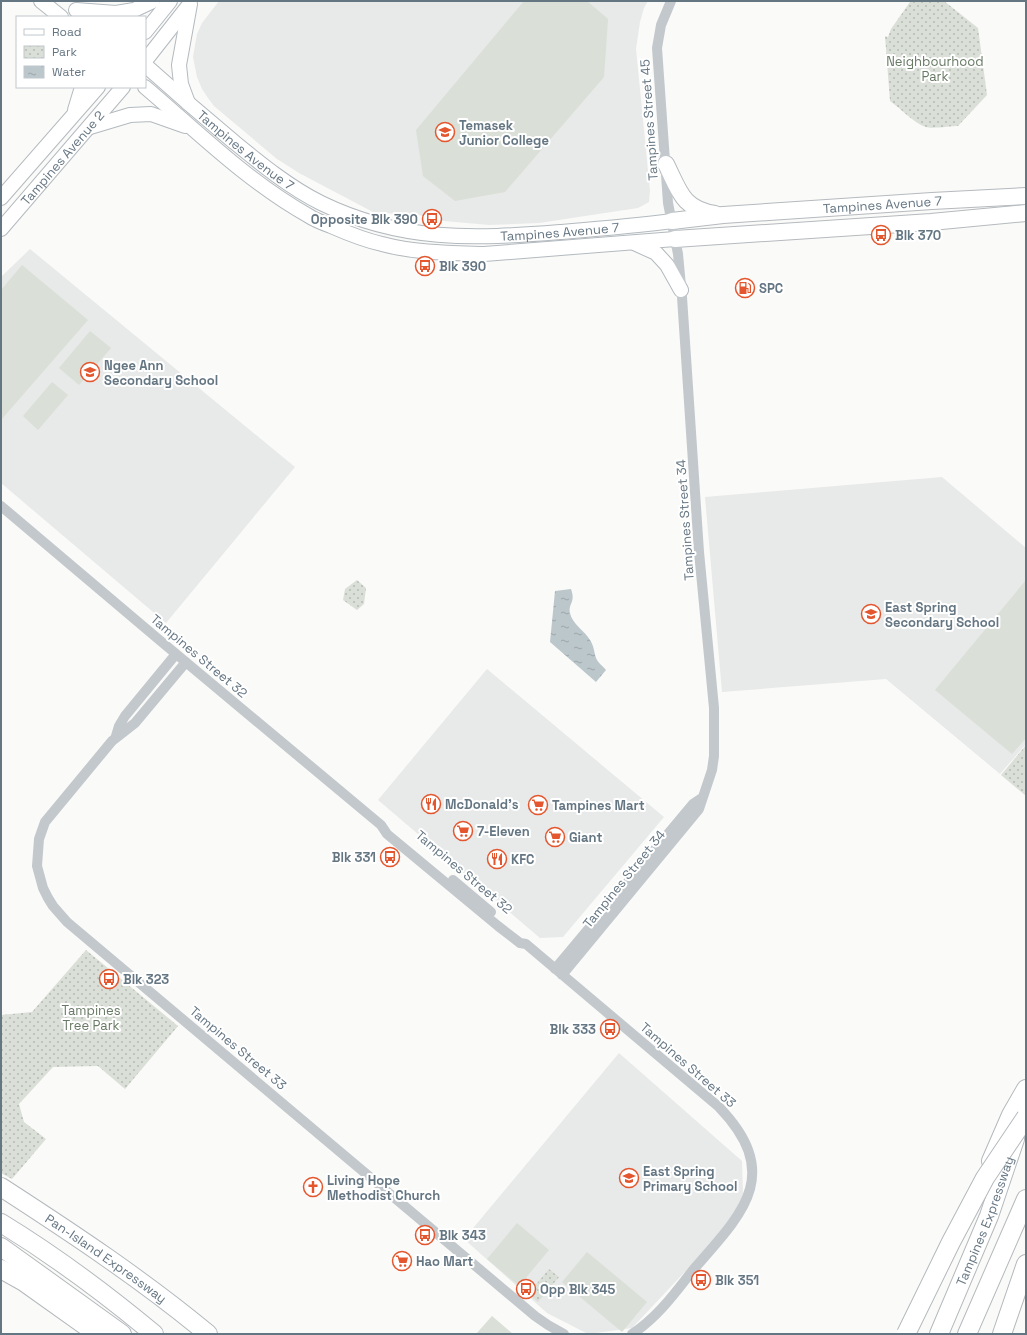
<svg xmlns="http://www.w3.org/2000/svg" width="1027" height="1335" viewBox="0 0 1027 1335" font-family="'Space Grotesk',sans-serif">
	<defs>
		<pattern id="park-dots" width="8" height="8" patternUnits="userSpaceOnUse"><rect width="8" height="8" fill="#dadfd7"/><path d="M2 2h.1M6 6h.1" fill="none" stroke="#b4b9b4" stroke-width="1.8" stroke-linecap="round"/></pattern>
		<pattern id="water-ripples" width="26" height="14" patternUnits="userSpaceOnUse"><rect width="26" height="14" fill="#bbc7cb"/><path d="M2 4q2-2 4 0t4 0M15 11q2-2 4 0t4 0" fill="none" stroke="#9ca6aa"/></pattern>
	</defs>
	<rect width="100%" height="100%" fill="#fafaf8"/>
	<path fill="#e8e9e9" d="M219 1H648L644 8 640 22 636 49 650 191 649 202 638 208 539 223 489 225 444 221 414 214 378 213 373 212 299 173 277 159 214 106 208 98 202 89 197 77 193 57 197 34 202 23Z
		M30 249 295 467 166 623 1 483V277Z
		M942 477 1026 548V744L1000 774 886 679 722 692 705 497Z
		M487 669 664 817 563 937 540 938 378 800Z
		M619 1053 742 1161 743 1194 730 1224 632 1328 588 1334 547 1313 464 1239Z"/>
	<path fill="#dadfd7" d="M524 1H587L608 19 604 77 505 192 455 201 423 176 416 130Z
		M22 265 88 320 1 420V290Z
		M90 331 111 348 79 385 59 368Z
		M52 382 68 395 38 430 23 416Z
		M1026 580V738L1012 754 935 690Z
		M517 1223 549 1250 519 1286 487 1259Z
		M587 1252 647 1302 622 1332 562 1282Z
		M492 1316 513 1334H476Z"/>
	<path fill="url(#park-dots)" d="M921 1H944L978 28 987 95 958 126C951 126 932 129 926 127 915 124 900 108 890 101L885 36 888 37 891 29 910 2Z
		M357 580 366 588 364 604 357 610 343 600 345 589Z
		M1026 745V796L1001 775Z
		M86 950 178 1026 125 1089 98 1066 53 1067 19 1104 24 1122 46 1139 12 1179 1 1173V1015L32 1012Z
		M549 1269 559 1277 538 1302 528 1294Z"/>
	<path fill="url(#water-ripples)" d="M571 589C576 603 568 603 570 613 572 624 585 631 590 640 594 646 594 652 596 658 598 663 603 666 606 670L596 682 550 642 555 591Z"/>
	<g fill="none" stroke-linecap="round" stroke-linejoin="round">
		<g stroke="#b3babf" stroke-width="16">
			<g id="secondary">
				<path d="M41 1 61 17"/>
				<path d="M76 10 116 13 134 10 153 1"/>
				<path d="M145 32 170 1"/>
				<path d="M145 61 189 5"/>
				<path id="s1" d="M145 65C174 91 204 117 234 142 261 164 289 187 321 203 401 242 473 239 560 232 597 229 635 226 672 221"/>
				<path d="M145 87C198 132 248 182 309 216 315 220 323 223 331 226 347 233 364 240 382 244 415 253 450 253 484 254L675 239"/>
				<path d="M188 103 181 84 179 65 190 4"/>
				<path d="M75 110 82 87"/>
				<path d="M90 127 130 115 151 114 185 126"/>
				<path d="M1 198 98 87"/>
				<path id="s2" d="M1 229 123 87"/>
				<path d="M634 243 656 253 667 265 681 290"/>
			</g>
		</g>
		<g stroke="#b5babe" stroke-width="18">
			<g id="primary">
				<path d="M666 164C679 190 682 209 715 214"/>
				<path id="s3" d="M672 221 723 215 932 201 1026 196"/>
				<path d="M675 239 931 222 1026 213"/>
			</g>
		</g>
		<g stroke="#b4b9bd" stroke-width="20">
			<g id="highway">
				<path d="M991 1161 1011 1115 1026 1089"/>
				<path id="s4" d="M1 1187C72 1233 143 1280 208 1334"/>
				<path d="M1 1223C55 1256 106 1294 154 1334"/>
				<path d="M1 1247 122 1334"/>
				<path d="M1 1269 24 1282 97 1334"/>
				<path id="s5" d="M939 1334 989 1216 1015 1139"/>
				<path d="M967 1334 1026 1199"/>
				<path d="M1002 1334 1026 1264"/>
			</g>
		</g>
		<path stroke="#c3c8cc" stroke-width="10" d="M1 506 157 638 381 825 387 834 498 926 520 943 526 944 719 1107C784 1175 742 1214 693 1270 675 1293 657 1318 632 1334
			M186 662 135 723 112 741 45 822 39 839 37 866 43 888 48 898 53 906 67 922 535 1316 548 1325 564 1334
			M116 736 119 726 125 716 176 654
			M453 880 491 912
			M555 969 693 804 702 798
			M562 975 699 809 712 770 714 756V708L699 552 682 297 678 254 668 203 657 48 661 25 671 1"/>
		<use href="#secondary" stroke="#fff" stroke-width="14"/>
		<use href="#primary" stroke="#fff" stroke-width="16"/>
		<use href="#highway" stroke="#fff" stroke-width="18"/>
		<g stroke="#b4b9bd" stroke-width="20" stroke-linecap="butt">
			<path id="highway-bridge" d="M906 1334 951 1242 985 1178 1026 1117"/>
		</g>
		<use href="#highway-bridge" stroke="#fff" stroke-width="18"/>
	</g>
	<defs>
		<g id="university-ring" transform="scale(1)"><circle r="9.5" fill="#fff" stroke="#e4572e" stroke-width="1.5"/><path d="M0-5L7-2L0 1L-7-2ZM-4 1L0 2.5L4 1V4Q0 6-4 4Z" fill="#e4572e"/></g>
		<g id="bus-ring" transform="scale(1)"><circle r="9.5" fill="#fff" stroke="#e4572e" stroke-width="1.5"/><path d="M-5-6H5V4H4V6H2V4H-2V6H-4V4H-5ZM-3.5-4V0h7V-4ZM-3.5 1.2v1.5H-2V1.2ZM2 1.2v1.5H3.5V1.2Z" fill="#e4572e"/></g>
		<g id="fuel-ring" transform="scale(1)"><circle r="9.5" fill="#fff" stroke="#e4572e" stroke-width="1.5"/><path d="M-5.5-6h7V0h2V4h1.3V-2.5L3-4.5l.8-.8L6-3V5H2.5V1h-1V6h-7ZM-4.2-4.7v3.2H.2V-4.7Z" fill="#e4572e"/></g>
		<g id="school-ring" transform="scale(1)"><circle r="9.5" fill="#fff" stroke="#e4572e" stroke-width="1.5"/><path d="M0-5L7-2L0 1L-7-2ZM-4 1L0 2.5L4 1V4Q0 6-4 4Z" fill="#e4572e"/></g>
		<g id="restaurant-ring" transform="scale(1)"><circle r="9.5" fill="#fff" stroke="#e4572e" stroke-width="1.5"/><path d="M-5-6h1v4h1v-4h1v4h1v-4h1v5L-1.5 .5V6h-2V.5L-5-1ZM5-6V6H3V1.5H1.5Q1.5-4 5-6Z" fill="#e4572e"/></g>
		<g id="supermarket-ring" transform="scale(1)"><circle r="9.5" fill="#fff" stroke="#e4572e" stroke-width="1.5"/><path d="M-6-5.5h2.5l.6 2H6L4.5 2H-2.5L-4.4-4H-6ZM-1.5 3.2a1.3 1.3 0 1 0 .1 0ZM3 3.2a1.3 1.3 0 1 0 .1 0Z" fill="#e4572e"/></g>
		<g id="church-ring" transform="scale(1)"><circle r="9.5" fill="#fff" stroke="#e4572e" stroke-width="1.5"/><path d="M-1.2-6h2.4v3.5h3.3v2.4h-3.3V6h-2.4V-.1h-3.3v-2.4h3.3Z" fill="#e4572e"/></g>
	</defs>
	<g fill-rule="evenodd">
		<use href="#university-ring" x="445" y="132"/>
		<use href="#bus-ring" x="432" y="219"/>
		<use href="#bus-ring" x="881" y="235"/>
		<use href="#bus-ring" x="425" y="266"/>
		<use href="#fuel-ring" x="745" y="288"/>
		<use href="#school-ring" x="90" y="372"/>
		<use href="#school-ring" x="871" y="614"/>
		<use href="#restaurant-ring" x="431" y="804"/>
		<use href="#supermarket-ring" x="538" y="805"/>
		<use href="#supermarket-ring" x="463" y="831"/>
		<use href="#supermarket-ring" x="555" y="837"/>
		<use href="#bus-ring" x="390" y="857"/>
		<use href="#restaurant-ring" x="497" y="859"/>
		<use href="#bus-ring" x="109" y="979"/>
		<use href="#bus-ring" x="610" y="1029"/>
		<use href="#school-ring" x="629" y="1178"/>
		<use href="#church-ring" x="313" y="1187"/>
		<use href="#bus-ring" x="425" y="1235"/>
		<use href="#supermarket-ring" x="402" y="1261"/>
		<use href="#bus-ring" x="701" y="1280"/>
		<use href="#bus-ring" x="526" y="1289"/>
	</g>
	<g text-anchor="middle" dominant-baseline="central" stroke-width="4" stroke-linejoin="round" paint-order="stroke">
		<g font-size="13" fill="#687a64" stroke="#fff">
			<text x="935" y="61">Neighbourhood<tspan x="935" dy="15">Park</tspan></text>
			<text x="91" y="1010">Tampines<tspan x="91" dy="15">Tree Park</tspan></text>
		</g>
		<g font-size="13" fill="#657683" stroke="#fff">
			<text transform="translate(649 120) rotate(-94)">Tampines Street 45</text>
			<text stroke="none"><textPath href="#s1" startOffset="132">Tampines Avenue 7</textPath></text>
			<text stroke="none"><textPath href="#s2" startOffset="94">Tampines Avenue 2</textPath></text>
			<text stroke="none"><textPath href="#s3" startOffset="211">Tampines Avenue 7</textPath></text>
			<text stroke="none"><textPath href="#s1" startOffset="468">Tampines Avenue 7</textPath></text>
			<text transform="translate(685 520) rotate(-94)">Tampines Street 34</text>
			<text transform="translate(199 656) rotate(40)">Tampines Street 32</text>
			<text transform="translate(464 872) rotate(40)">Tampines Street 32</text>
			<text transform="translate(624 879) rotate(-51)">Tampines Street 34</text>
			<text transform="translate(238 1048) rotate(40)">Tampines Street 33</text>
			<text transform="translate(688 1065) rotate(41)">Tampines Street 33</text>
			<text stroke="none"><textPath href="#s5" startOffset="122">Tampines Expressway</textPath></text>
			<text stroke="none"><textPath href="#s4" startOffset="127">Pan-Island Expressway</textPath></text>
		</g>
		<g font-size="13" font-weight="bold" fill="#657683" stroke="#fff" text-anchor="start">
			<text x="459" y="125">Temasek<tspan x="459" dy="15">Junior College</tspan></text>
			<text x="418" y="219" text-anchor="end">Opposite Blk 390</text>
			<text x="895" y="235">Blk 370</text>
			<text x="439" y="266">Blk 390</text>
			<text x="759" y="288">SPC</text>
			<text x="104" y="365">Ngee Ann<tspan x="104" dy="15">Secondary School</tspan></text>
			<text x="885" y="607">East Spring<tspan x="885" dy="15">Secondary School</tspan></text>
			<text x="445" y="804">McDonald's</text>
			<text x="552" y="805">Tampines Mart</text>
			<text x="477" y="831">7-Eleven</text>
			<text x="569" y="837">Giant</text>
			<text x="376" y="857" text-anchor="end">Blk 331</text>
			<text x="511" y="859">KFC</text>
			<text x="123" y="979">Blk 323</text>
			<text x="596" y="1029" text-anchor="end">Blk 333</text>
			<text x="643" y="1171">East Spring<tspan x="643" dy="15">Primary School</tspan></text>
			<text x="327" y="1180">Living Hope<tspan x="327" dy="15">Methodist Church</tspan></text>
			<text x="439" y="1235">Blk 343</text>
			<text x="416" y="1261">Hao Mart</text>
			<text x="715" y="1280">Blk 351</text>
			<text x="540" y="1289">Opp Blk 345</text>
		</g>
	</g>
	<rect width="1027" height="1335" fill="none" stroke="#657683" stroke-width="4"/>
	<rect x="16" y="16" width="130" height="72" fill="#ffffff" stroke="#c1c8cd"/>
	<rect x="24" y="29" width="20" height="6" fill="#ffffff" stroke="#c1c8cd"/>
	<text x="52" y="36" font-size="12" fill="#657683">Road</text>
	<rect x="24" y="46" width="20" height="12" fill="url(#park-dots)" stroke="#c1c8cd"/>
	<text x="52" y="56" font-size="12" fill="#657683">Park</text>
	<rect x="24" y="66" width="20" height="12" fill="url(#water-ripples)" stroke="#c1c8cd"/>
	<text x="52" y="76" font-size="12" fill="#657683">Water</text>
</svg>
